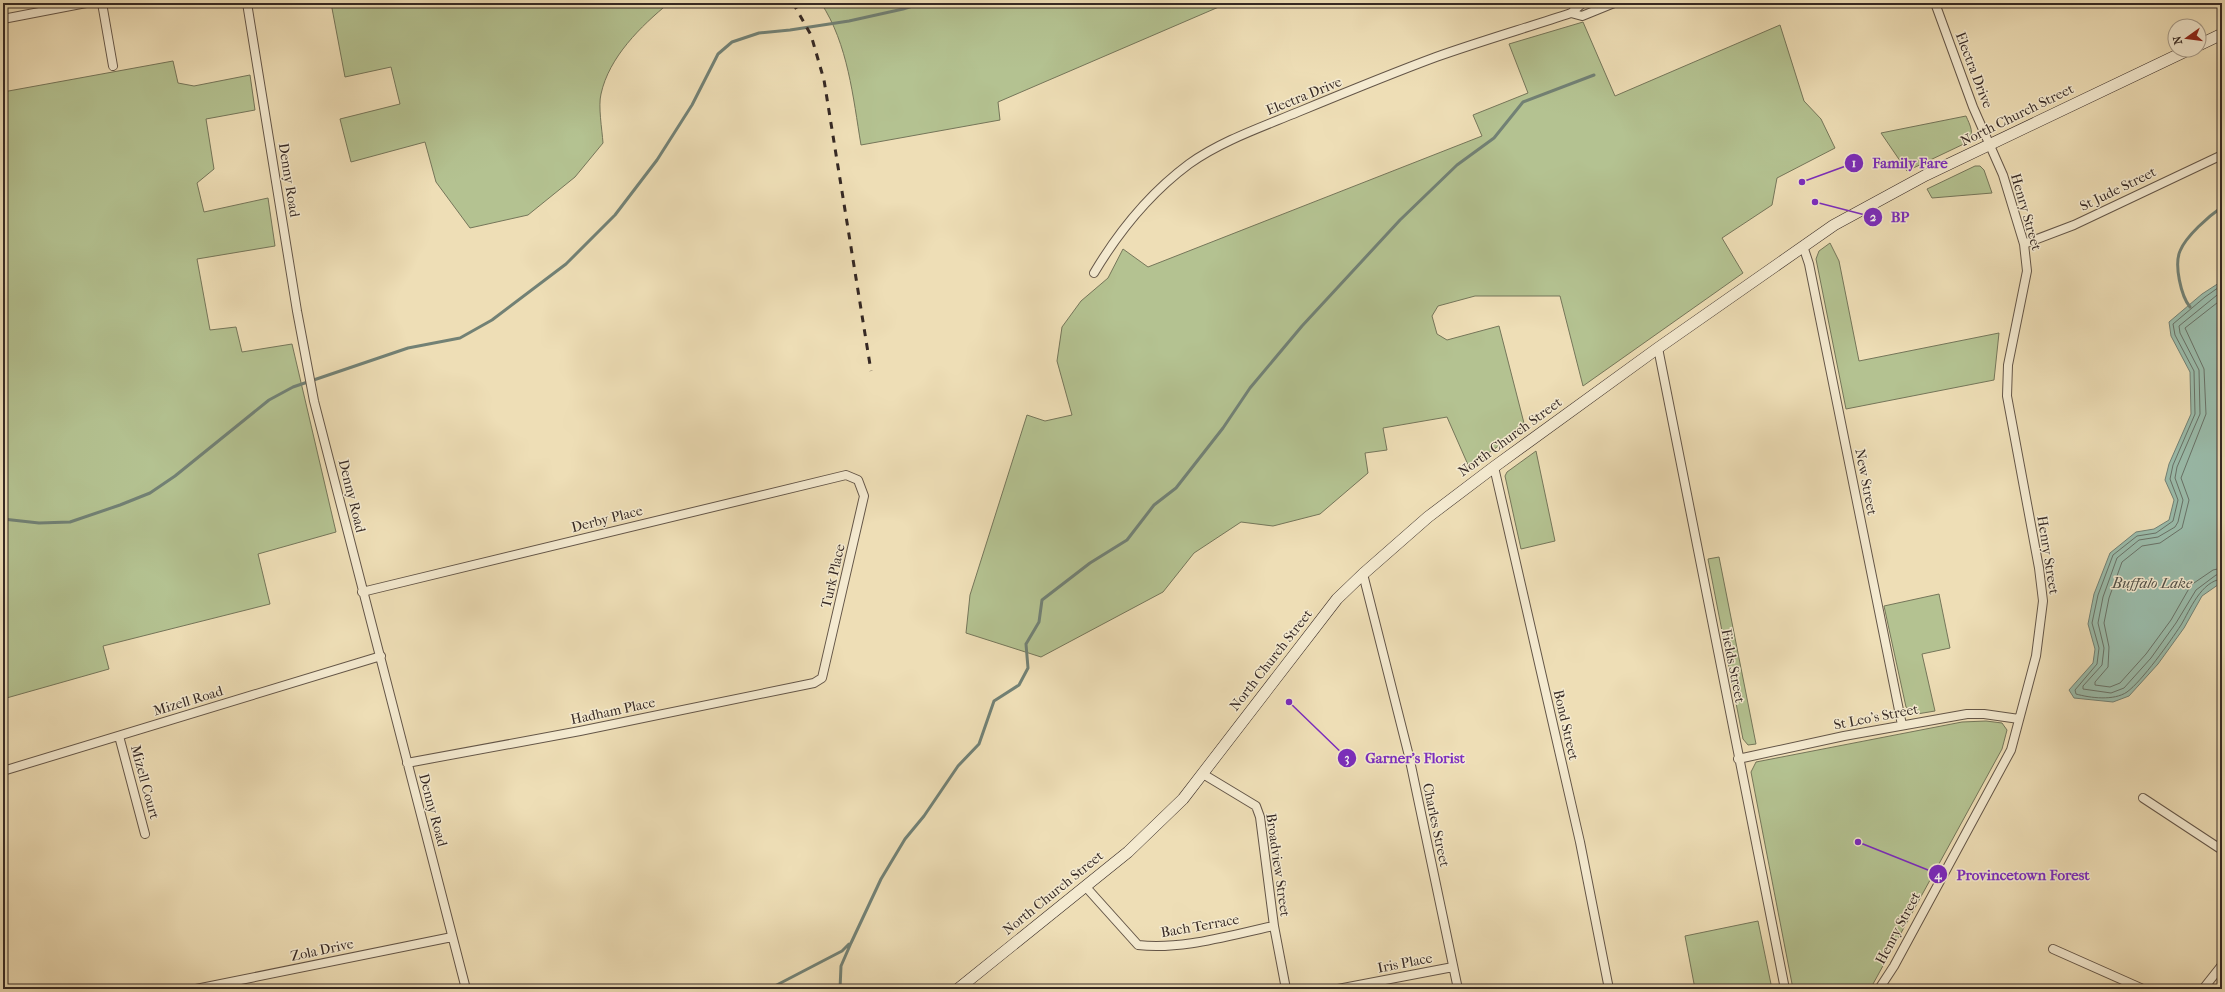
<svg xmlns="http://www.w3.org/2000/svg" width="2225" height="992" viewBox="0 0 2225 992" font-family="'IM FELL French Canon',serif">
<style>
.green{fill:#b4c291;stroke:#75765a}
.water{fill:#9abcab;stroke:#728175}
.lines{fill:none;stroke-linecap:round;stroke-linejoin:round}
.shore{stroke:#687268;stroke-width:1}
.stream{stroke:#728175;stroke-width:3}
.street-casing{stroke:#645648;stroke-width:10}
.secondary-casing{stroke:#362924;stroke-width:12}
.street{stroke:#f4ead0;stroke-width:8}
.secondary{stroke:#f4ead0;stroke-width:11}
.rail{stroke:#362924;stroke-width:3;stroke-dasharray:7 7;stroke-linecap:butt}
.labels{text-anchor:middle;dominant-baseline:central;stroke-width:3;stroke-linejoin:round;paint-order:stroke}
.street-label{font-size:14px;fill:#362924;stroke:#f4ead0}
.water-label{font-size:15px;font-style:italic;fill:#4f4e46;stroke:#f4ead0}
.leader{fill:none;stroke:#7b2cbf;stroke-width:1.5}
.callout-dot{fill:#7b2cbf;stroke:#f4ead0;stroke-width:1.5}
.mark-label{font-size:12px;text-anchor:middle;font-weight:bold;fill:#fff}
.callout-label{font-size:15px;text-anchor:middle;font-weight:bold;fill:#7b2cbf;stroke:#f4ead0;stroke-width:3;stroke-linejoin:round;paint-order:stroke}
</style>
<rect width="100%" height="100%" fill="#eedeb6"/>
<filter id="stains"><feTurbulence type="fractalNoise" baseFrequency=".005" numOctaves="4"/><feColorMatrix values="0 0 0 0 .2 0 0 0 0 .09 0 0 0 0 .02 0 0 0 .5 -.17"/></filter>
<radialGradient id="worn" r=".72"><stop offset=".6" stop-color="#630" stop-opacity="0"/><stop offset="1" stop-color="#630" stop-opacity=".3"/></radialGradient>
<path class="green" d="M331,3H669C641,26 609,57 601,94C598,106 602,129 603,143L575,177L528,215L470,228L436,182L425,142L351,162L340,119L400,104L391,67L345,77Z
M821,3H1228L998,102L1000,120L861,145C853,97 848,44 821,3Z
M1583,22L1615,96L1780,25L1804,101L1821,119L1835,148L1777,178L1772,205L1722,238L1743,273L1583,386L1560,296H1475L1438,306L1432,316L1437,334L1447,340L1499,326L1525,427L1469,467L1447,417L1383,428L1387,450L1365,453L1368,473L1320,514L1273,526L1241,522L1194,553L1163,592L1041,657L966,633L970,595L1027,415L1045,421L1072,415L1057,361L1062,327L1081,301L1108,278L1123,249L1148,267L1482,136L1473,115L1528,93L1509,44Z
M173,61L178,83L194,86L250,75L255,110L206,119L214,169L197,183L204,212L268,198L275,246L197,259L210,330L236,327L242,352L292,344L336,532L258,554L270,604L103,646L109,669L3,699V92Z
M1966,116C1970,125 1975,134 1968,142L1907,171L1881,133Z
M1975,166H1980L1984,170L1992,193L1932,198L1927,189Z
M1830,243L1839,261L1859,361L1999,333L1994,380L1846,409L1816,259L1819,251Z
M1536,451L1555,541L1521,549L1505,476L1507,472Z
M1719,557L1756,744L1748,745L1743,739L1708,559Z
M1939,594L1950,648L1922,654L1935,711L1917,714L1906,707L1884,606Z
M1986,721L2002,723L2007,730L2002,749L1873,984L1868,989H1793L1751,772L1756,762L1962,722Z
M1758,921L1772,989H1695L1685,936Z"/>
<path class="water" d="M2222,281V582L2202,596L2184,628L2158,664L2129,696L2113,702L2074,698L2069,690L2093,663L2095,649L2088,624L2094,594L2110,553L2136,532L2154,529L2169,520L2174,500L2165,480L2169,464L2191,414L2190,372L2171,336L2169,322L2202,294Z"/>
<g class="lines">
<path class="shore" d="M2222,285L2205,297L2173,324L2175,335L2194,371L2195,414L2173,465L2170,479L2178,500L2173,521L2156,533L2137,536L2113,555L2098,595L2092,623L2099,648L2097,664L2075,690L2076,694C2090,698 2114,701 2127,692C2142,681 2170,642 2181,625C2190,610 2201,581 2222,579
M2222,291L2179,326L2180,333L2199,370L2200,414L2177,467L2175,478L2183,500L2178,522L2175,527L2158,537L2139,540L2117,558L2103,597L2098,623L2104,648L2102,665L2083,686V689L2111,693L2124,688L2151,658L2176,623L2196,590L2216,575L2222,574
M2222,299L2185,328L2204,369L2206,414L2181,478L2189,500L2182,528L2160,543L2142,546L2122,562L2109,598L2104,623L2109,647L2108,667L2095,682V685L2110,687L2120,683L2146,654L2171,620L2191,585L2213,570L2222,568"/>
<path class="stream" d="M2190,307C2181,296 2174,265 2180,251C2186,236 2209,216 2222,207
M3,519L39,523L70,522L120,505L150,493L175,476L269,400L293,387L408,348L460,338L492,320L566,264L615,215L657,160L692,105L718,54L732,42L759,33L790,30L849,21L903,9L922,3
M769,989L842,951L849,944
M840,989L841,966L851,943L881,879L905,839L924,816L958,766L979,744L994,701L1019,685L1028,668L1026,644L1039,622L1042,600L1090,563L1127,540L1154,505L1176,488L1223,428L1250,388L1302,326L1400,220L1457,165L1494,138L1523,102L1594,75"/>
<g class="street-casing">
<path id="street" d="M102,3L113,66
M247,3L297,311L314,401L466,989
M1571,13L1582,16L1614,3
M3,19L86,3
M2024,244L2074,225L2222,155
M1803,246L1809,264L1902,725
M1094,273C1119,231 1150,193 1189,164C1221,141 1262,127 1298,112C1344,93 1390,74 1436,57C1481,41 1526,28 1571,13L1583,3
M1658,348L1785,989
M1494,467L1580,842L1609,989
M1363,574L1409,756L1458,989
M362,592L846,475L858,480L864,496L822,678L814,683L580,731L407,763
M119,736L145,834
M1738,759L1844,736L1967,714H1984L2019,719
M3,771L381,656
M1203,774L1256,806L1260,817L1274,926L1286,989
M2143,798L2222,850
M1085,886L1138,945C1183,950 1230,935 1274,926
M2053,949L2143,989
M196,989L452,937
M1338,989L1453,967
M1879,989L1894,966L2011,750L2036,656L2043,601L2039,568L2007,396L2008,365L2027,271L2024,244L2003,175L1973,107L1935,3
M2203,989L2222,965"/>
</g>
<g class="secondary-casing">
<path id="secondary" d="M2199,45L2222,34
M958,989L1128,852L1183,799L1337,599L1363,574L1428,517L1494,467L1658,348L1834,225L1926,175L2188,50"/>
</g>
<use href="#street" class="street"/>
<use href="#secondary" class="secondary"/>
<path class="rail" d="M793,3L811,35L824,80L871,371"/>
</g>
<g class="labels">
<g class="street-label">
<text transform="translate(1974 70) rotate(69)">Electra Drive</text>
<text transform="translate(1304 96) rotate(-22)">Electra Drive</text>
<text transform="translate(2017 115) rotate(-26)">North Church Street</text>
<text transform="translate(289 180) rotate(81)">Denny Road</text>
<text transform="translate(2118 189) rotate(-26)">St Jude Street</text>
<text transform="translate(2026 212) rotate(74)">Henry Street</text>
<text transform="translate(1510 437) rotate(-36)">North Church Street</text>
<text transform="translate(1866 482) rotate(79)">New Street</text>
<text transform="translate(352 496) rotate(76)">Denny Road</text>
<text transform="translate(607 519) rotate(-14)">Derby Place</text>
<text transform="translate(2048 555) rotate(81)">Henry Street</text>
<text transform="translate(833 576) rotate(-77)">Turk Place</text>
<text transform="translate(1271 660) rotate(-52)">North Church Street</text>
<text transform="translate(1733 666) rotate(79)">Fields Street</text>
<text transform="translate(188 701) rotate(-17)">Mizell Road</text>
<text transform="translate(613 711) rotate(-12)">Hadham Place</text>
<text transform="translate(1876 717) rotate(-11)">St Leo's Street</text>
<text transform="translate(1566 725) rotate(77)">Bond Street</text>
<text transform="translate(145 782) rotate(75)">Mizell Court</text>
<text transform="translate(433 810) rotate(75)">Denny Road</text>
<text transform="translate(1436 825) rotate(78)">Charles Street</text>
<text transform="translate(1278 865) rotate(82)">Broadview Street</text>
<text transform="translate(1053 893) rotate(-39)">North Church Street</text>
<text transform="translate(1200 926) rotate(-10)">Bach Terrace</text>
<text transform="translate(1898 928) rotate(-62)">Henry Street</text>
<text transform="translate(322 950) rotate(-12)">Zola Drive</text>
<text transform="translate(1405 963) rotate(-11)">Iris Place</text>
</g>
<g class="water-label">
<text x="2152" y="583">Buffalo Lake</text>
</g>
</g>
<path class="leader" d="M1802 182L1854 163M1815 202L1873 217M1289 702L1347 758M1858 842L1938 874"/>
<g class="callout-dot">
<circle cx="1802" cy="182" r="4"/>
<circle cx="1815" cy="202" r="4"/>
<circle cx="1289" cy="702" r="4"/>
<circle cx="1858" cy="842" r="4"/>
<circle cx="1854" cy="163" r="10"/>
<circle cx="1873" cy="217" r="10"/>
<circle cx="1347" cy="758" r="10"/>
<circle cx="1938" cy="874" r="10"/>
</g>
<g class="mark-label">
<text x="1854" y="167">1</text>
<text x="1873" y="221">2</text>
<text x="1347" y="762">3</text>
<text x="1938" y="879">4</text>
</g>
<g class="callout-label">
<text x="1910" y="168">Family Fare</text>
<text x="1900" y="222">BP</text>
<text x="1415" y="763">Garner's Florist</text>
<text x="2023" y="880">Provincetown Forest</text>
</g>
<rect width="2225" height="992" fill="none" stroke="#eedeb6" stroke-width="16"/>
<rect x="4" y="4" width="2217" height="984" fill="none" stroke="#362924" stroke-width="2"/>
<rect x="8" y="8" width="2209" height="976" fill="none" stroke="#362924"/>
<g transform="translate(2187 38) rotate(256)"><circle r="19" fill="#f4ead0" stroke="#a89d8b"/>
<path d="M0-3L7 15L0 10L-7 15Z" fill="#8f2418"/>
<text y="-6" font-size="11" font-weight="bold" text-anchor="middle" fill="#362924">N</text>
</g>
<rect width="100%" height="100%" filter="url(#stains)"/>
<rect width="100%" height="100%" fill="url(#worn)"/>
</svg>
